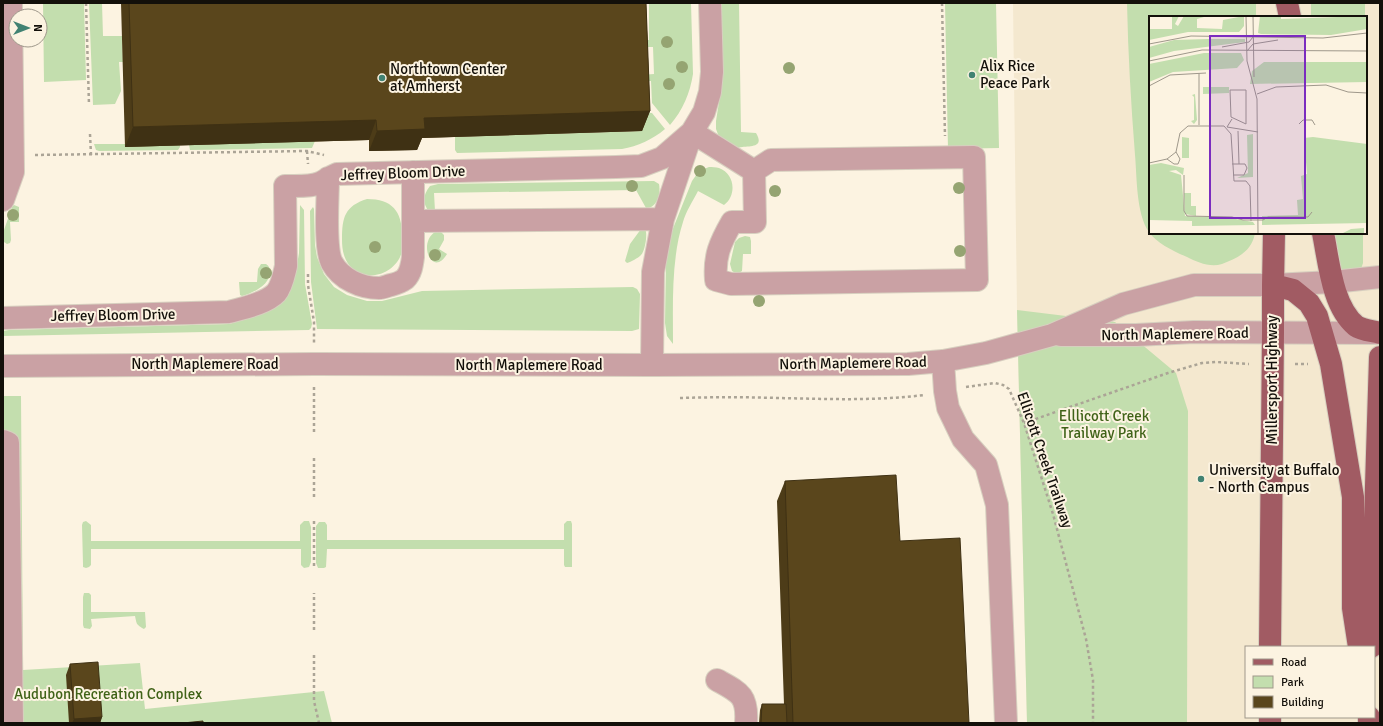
<svg xmlns="http://www.w3.org/2000/svg" width="1383" height="726" viewBox="0 0 1383 726" font-family="Signika,sans-serif">
<style>
.built{fill:#f4e8cf;fill-rule:evenodd}
.green{fill:#c3deae}
.lines{fill:none;stroke-linecap:round;stroke-linejoin:round}
.minor-casing{stroke:#d7cfbf;stroke-width:24}
.major-casing{stroke:#d7cfbf;stroke-width:24}
.path{stroke:#aba496;stroke-width:2.5;stroke-dasharray:3 3;stroke-linecap:butt}
.minor{stroke:#caa1a4;stroke-width:22}
.major{stroke:#a15b63;stroke-width:22}
.tree{fill:#95a472}
.wall{fill:#4d3c18}
.shaded-wall{fill:#3f3114}
.building{fill:#5a461c;stroke:#3f3114}
.poi-dot{fill:#418272;stroke:#fcf3e1;stroke-width:1.5}
.labels{text-anchor:middle;dominant-baseline:central;stroke-width:4;stroke-linejoin:round;paint-order:stroke}
.poi-label{font-size:15px;fill:#13100a;stroke:#fcf3e1;text-anchor:start}
.street-label{font-size:15px;fill:#13100a;stroke:#fcf3e1}
.park-label{font-size:15px;fill:#406318;stroke:#fcf3e1}
.inset-road{fill:none;stroke:#9f988b;stroke-width:1}
.view{fill:#7b2cbf;fill-opacity:0.15;stroke:#7b2cbf;stroke-width:2}
.inset-edge{fill:none;stroke:#13100a;stroke-width:2}
</style>
<rect width="100%" height="100%" fill="#fcf3e1"/>
<path class="built" d="M1013,3H1380V723H1027L1017,310ZM1150,17H1366V233H1150ZM1246,647H1374V717H1246Z"/>
<path class="green" d="M43,3H84L86,80L44,82Z
M89,3H102L103,36H122L123,62H119L121,91L115,104L93,105Z
M649,3H691L693,74C690,93 683,110 670,125L652,103L651,81H641L640,75L654,74L653,47H640L639,40H649Z
M721,3H739L741,132L756,133C766,150 746,145 738,148L719,137L716,129V121L723,77Z
M945,3H996L999,148L948,149Z
M1127,3H1256V17H1150V233H1255C1252,251 1238,258 1222,264C1210,268 1197,262 1187,257C1175,252 1156,243 1149,232C1136,214 1137,177 1135,155C1131,104 1128,54 1127,3Z
M1311,3H1365V17H1311Z
M642,113H652L665,129C652,140 638,146 622,149L457,153L455,150V137L642,131Z
M315,141L312,148L190,150L189,145Z
M94,144H125L180,145V147L178,150L99,151L96,150Z
M709,167C712,167 716,167 719,168C735,174 737,195 724,205L698,191C693,201 686,211 683,222C671,259 673,305 673,344L667,336L665,323L666,260L672,231L692,181L699,171Z
M654,181L659,184C661,194 657,208 646,208L636,190L434,193L435,211L429,212C422,202 423,195 430,186L438,184Z
M367,199C392,199 402,211 402,235C402,240 403,246 402,251C399,266 383,277 368,275C360,274 354,271 349,265C343,257 342,248 342,239C342,217 345,206 367,199Z
M14,205L19,207V222H10L11,240L10,243L7,244L4,242V230L12,207Z
M300,205L304,210L305,284L312,324L311,328L309,330L3,336V331L9,330L229,324L254,317L274,305L296,271L299,253Z
M313,207L314,209L315,245L317,257L324,274L334,287L347,295L367,301H382L422,291L633,287L637,289L640,294L639,329L632,331L317,329L311,282L310,211Z
M641,229H645C648,233 645,251 641,255C638,258 631,262 627,263L625,261L630,244Z
M435,232H441L444,235V240L439,249L447,254C433,278 417,244 435,232Z
M1332,233H1363V263L1360,272L1340,270Z
M745,236L750,237L751,241V254H743L742,271L737,274L732,271L730,264L735,242L739,238Z
M261,264H266C269,266 270,268 270,272C270,285 253,293 242,296L240,295L239,282H257L258,269Z
M1017,310L1115,322L1176,373L1188,411L1187,723H1027Z
M3,396H21L23,670L140,663L145,709L324,691L332,723H3Z
M86,521L91,525V541H300V525L304,521H309L311,527V562L309,567L304,568L301,565V549H91V565L89,567L86,568L83,567V564L82,525L83,522Z
M567,521H571L572,524V567H565L564,565V549H327L326,567L324,568H318L316,563V526L319,522H325L327,525V540H564V524Z
M84,593H89L91,595V612H145L146,627L144,629C136,624 137,625 135,616L91,619L92,626L90,629L84,628L83,625V597Z"/>
<g class="lines">
<g class="minor-casing">
<path id="minor" d="M974,157L977,280L731,284L716,280C714,256 720,243 732,222H755L754,171L771,160Z
M328,178C328,197 324,248 332,263C341,279 361,288 379,288C383,288 387,286 391,285C395,284 401,282 405,279C411,273 412,265 413,257V172
M3,200L13,172L11,3
M414,221L663,219
M3,318L229,312C243,308 265,304 276,293C282,286 284,274 286,266L285,186C296,186 310,187 320,183C326,180 330,177 337,174L616,167L641,166L662,158L692,132L704,112L710,92L712,72L710,3
M1061,335H1136L1194,332L1377,333
M943,361L945,391L948,408L963,439L986,465L997,505L1006,723
M652,365L653,272L663,219L692,132L754,171
M3,366L314,364L652,365L908,364L943,361L986,353L1052,335L1123,304L1194,285H1273L1333,282L1380,277
M3,441L8,443L12,723
M717,680C739,692 748,695 746,723"/>
</g>
<g class="major-casing">
<path id="major" d="M1287,3L1290,17
M1323,233C1329,262 1332,306 1356,326C1362,330 1373,331 1380,333
M1273,285L1293,290L1309,303L1317,316L1331,364L1353,497V608L1359,647
M1270,647L1273,332V285L1274,233
M1371,647L1380,357
M1369,717V723
M1270,723V717"/>
</g>
<path class="path" d="M86,3L89,105
M942,3L945,136
M90,134L91,155
M307,151L308,164
M35,155L307,151L324,155
M308,274V285L314,322V343
M1295,364H1308
M314,387V434
M966,387L995,383L1003,385L1009,389L1024,423L1053,514L1086,639L1093,680V723
M680,398C713,397 745,397 778,398C827,399 875,401 924,395
M1024,423L1168,373L1202,363L1216,362L1249,364
M314,458V497
M314,521V568
M314,630V593
M314,655V701L319,723"/>
<use href="#minor" class="minor"/>
<use href="#major" class="major"/>
</g>
<g class="tree">
<circle cx="667" cy="42" r="6"/>
<circle cx="682" cy="67" r="6"/>
<circle cx="789" cy="68" r="6"/>
<circle cx="669" cy="84" r="6"/>
<circle cx="700" cy="171" r="6"/>
<circle cx="632" cy="186" r="6"/>
<circle cx="959" cy="188" r="6"/>
<circle cx="775" cy="191" r="6"/>
<circle cx="13" cy="215" r="6"/>
<circle cx="375" cy="247" r="6"/>
<circle cx="960" cy="251" r="6"/>
<circle cx="435" cy="255" r="6"/>
<circle cx="266" cy="273" r="6"/>
<circle cx="759" cy="301" r="6"/>
</g>
<path class="wall" d="M121,3H646L650,111L642,131L422,138L417,150L369,151V140L125,147Z
M785,481L900,541L969,723H759L760,710L762,704H784L777,501Z
M70,664L102,717L100,723H69L66,675Z"/>
<path class="shaded-wall" d="M650,111L642,131L422,138L417,150L369,151L377,131L424,118Z
M376,120L369,140L125,147L133,127Z
M102,717L100,723H72L74,719Z"/>
<path class="building" d="M129,3H646L650,111L424,118L425,129L377,131L376,120L133,127Z
M896,475L900,541L960,538L969,723H793L785,481Z
M98,662L102,717L74,719L70,664Z
M762,704H786L787,723H761Z
M203,721V723H183Z"/>
<g class="poi-dot">
<circle cx="972" cy="75" r="4"/>
<circle cx="382" cy="78" r="4"/>
<circle cx="1201" cy="479" r="4"/>
</g>
<g class="labels">
<g class="poi-label">
<text x="980" y="66">Alix Rice<tspan x="980" dy="17">Peace Park</tspan></text>
<text x="390" y="69">Northtown Center<tspan x="390" dy="17">at Amherst</tspan></text>
<text x="1209" y="470">University at Buffalo<tspan x="1209" dy="17">- North Campus</tspan></text>
</g>
<g class="street-label">
<text transform="translate(403 173) rotate(-2)">Jeffrey Bloom Drive</text>
<text transform="translate(113 315) rotate(-1)">Jeffrey Bloom Drive</text>
<text transform="translate(1175 334) rotate(-1)">North Maplemere Road</text>
<text transform="translate(853 363) rotate(-1)">North Maplemere Road</text>
<text x="205" y="364">North Maplemere Road</text>
<text x="529" y="365">North Maplemere Road</text>
<text transform="translate(1272 380) rotate(-90)">Millersport Highway</text>
<text transform="translate(1045 460) rotate(71)">Ellicott Creek Trailway</text>
</g>
<g class="park-label">
<text x="1104" y="416">Elllicott Creek<tspan x="1104" dy="17">Trailway Park</tspan></text>
<text x="108" y="694">Audubon Recreation Complex</text>
</g>
</g>
<g transform="translate(1149 16)">
<rect width="218" height="218" fill="#fcf3e1"/>
<path d="M23,0H30L26,8L29,10L35,0H45L55,1L48,3V12L73,13L74,4L95,0V10L90,16H39L0,24V13H23ZM111,0H132V3L218,0V13L182,19L112,18L109,17ZM59,23H96V26L25,35L0,42V31L25,24ZM55,37H92L95,44L88,52L24,56L0,66V48ZM115,46H218V66L101,68L103,55ZM54,71H80V77L54,78ZM46,78L48,104L45,108L42,105L45,104V81L43,79ZM104,118V161L88,162L99,157L98,119ZM33,121L40,122V142H33ZM164,121L218,128V207L113,209V200L149,199L148,184L154,183L152,160L158,158L155,122ZM12,147L35,152L34,159L27,154L20,155L32,159L36,200L81,202L104,206L106,209L43,210V205L0,204V149ZM35,177H42V190H47V200L36,198ZM215,212V218H192L202,213Z" fill="#c3deae"/>
<path class="inset-road" d="M97,0L98,45L108,83L109,218M104,0L105,61M0,28L42,20L174,22L218,17M73,31L100,26L104,21M98,35L104,28L129,24M0,45L53,34L218,35M50,57V109M0,70L21,59L57,57M81,74H97V108L82,101ZM108,78L127,71L177,69L199,76L218,77M83,103L78,111L109,116M150,108L154,104H163L166,109M89,115L90,148M18,143L25,148H29L31,143L27,136M0,147L18,143L27,136L31,117L39,110H75L82,118L85,165H97L101,170L102,205M83,148H96L98,152L95,159H84M35,159V195L38,200L83,201L94,204H114L119,201H159L163,196"/>
<path class="view" d="M61,20H156V202H61Z"/>
<rect width="218" height="218" class="inset-edge"/>
</g>
<rect width="1383" height="726" fill="none" stroke="#13100a" stroke-width="8"/>
<rect x="1245" y="646" width="130" height="72" fill="#fcf3e1" stroke="#9f988b"/>
<rect x="1253" y="659" width="20" height="6" fill="#a15b63" stroke="#9f988b"/>
<text x="1281" y="666" font-size="12" fill="#13100a">Road</text>
<rect x="1253" y="676" width="20" height="12" fill="#c3deae" stroke="#9f988b"/>
<text x="1281" y="686" font-size="12" fill="#13100a">Park</text>
<rect x="1253" y="696" width="20" height="12" fill="#5a461c" stroke="#9f988b"/>
<text x="1281" y="706" font-size="12" fill="#13100a">Building</text>
<g transform="translate(28 28) rotate(90)"><circle r="19" fill="#fcf3e1" stroke="#9f988b"/>
<path d="M0-3L7 15L0 10L-7 15Z" fill="#418272"/>
<text y="-6" font-size="11" font-weight="bold" text-anchor="middle" fill="#13100a">N</text>
</g>
</svg>
